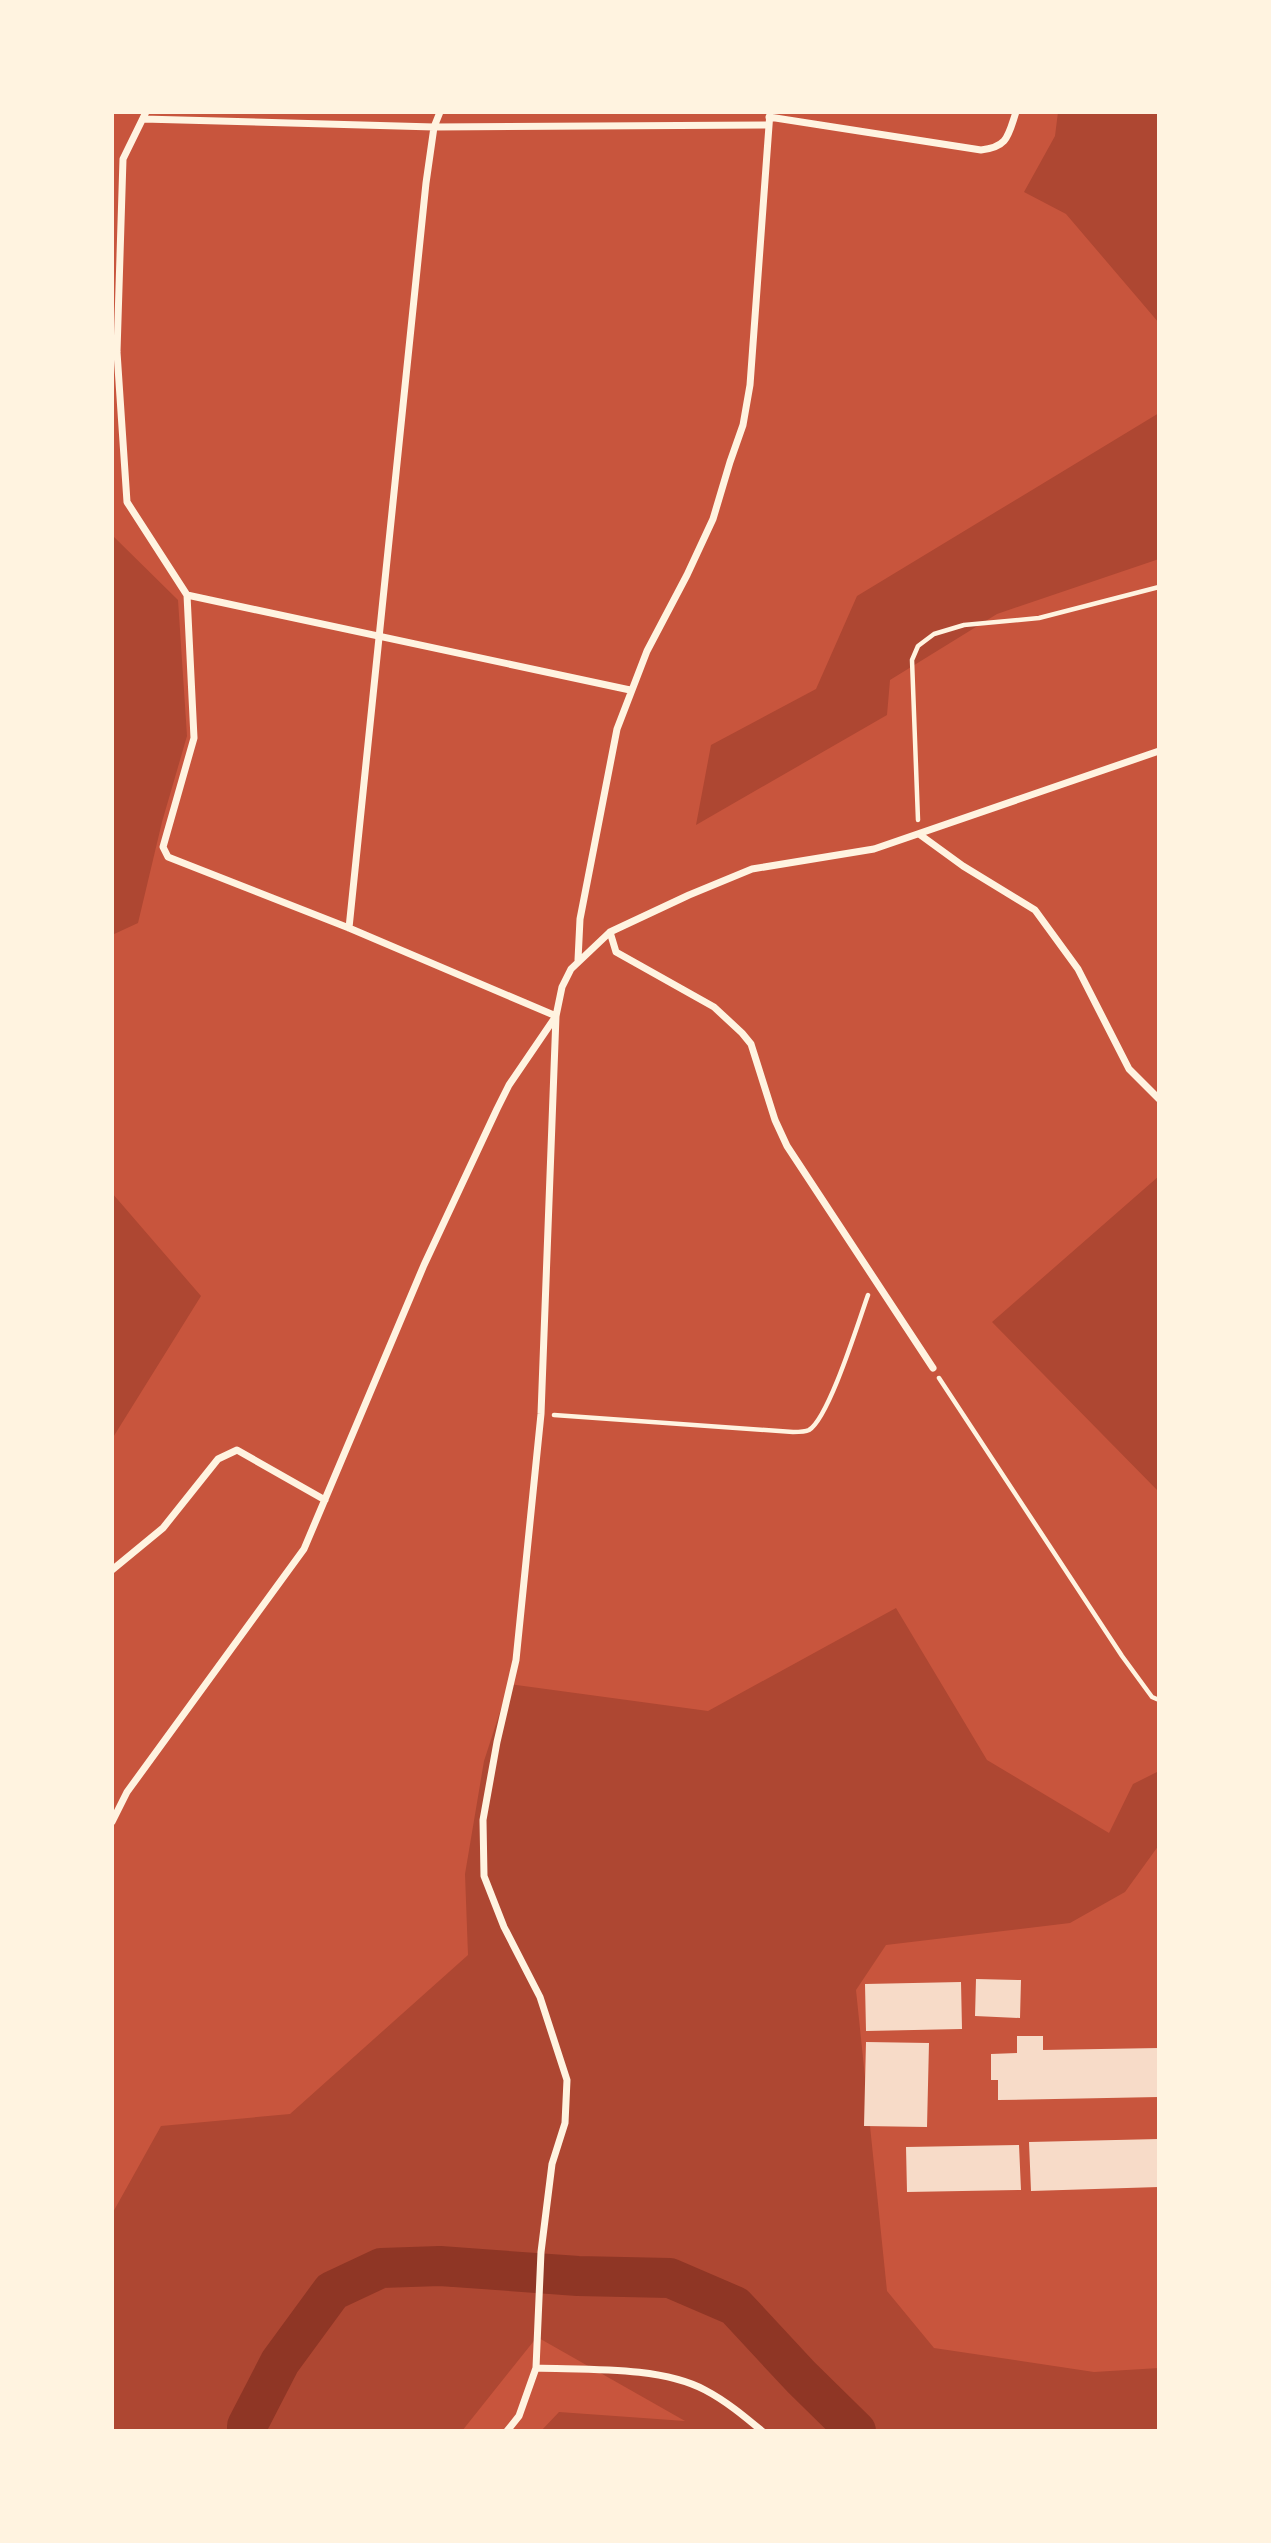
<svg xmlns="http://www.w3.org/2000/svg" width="1271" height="2543" viewBox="0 0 1271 2543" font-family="Karla,sans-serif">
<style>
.green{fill:#ae4732}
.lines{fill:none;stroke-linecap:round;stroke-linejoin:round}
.river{stroke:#8f3625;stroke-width:40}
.building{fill:#f7dbc8}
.path{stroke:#fff3e0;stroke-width:4.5}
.minor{stroke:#fff3e0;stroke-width:7}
</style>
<rect width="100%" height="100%" fill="#c8553d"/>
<path class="green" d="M1058,112H1159V323L1066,214L1024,192L1055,136Z
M1159,413V559L997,614L890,680L887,715L696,825L711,745L816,689L857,596Z
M112,535L178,600L187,736L162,822L138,923L112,935Z
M1159,1176V1492L992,1322Z
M112,1193L201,1296L112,1439Z
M896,1608L987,1760L1109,1833L1133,1784L1159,1771V1845L1125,1892L1070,1923L886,1945L856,1990L887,2291L934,2348L1094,2372L1159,2368V2431H541L559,2412L685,2421L537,2337L462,2431H112V2214L161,2126L290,2114L468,1955L465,1874L484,1761L509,1684L708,1711Z"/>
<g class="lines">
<path class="river" d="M247,2431V2426L280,2362L332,2291L381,2268L440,2266L578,2276L670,2278L735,2306L801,2377L856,2431"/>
</g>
<path class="building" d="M976,1979L1021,1980L1020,2018L975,2016Z
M961,1982L962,2029L866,2031L865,1984Z
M1017,2036H1043V2050L1159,2048V2097L998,2100V2080H991V2054L1017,2053Z
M866,2042L929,2043L927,2127L864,2126Z
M1159,2139V2187L1031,2191L1029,2142Z
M1019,2145L1021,2190L907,2192L906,2147Z"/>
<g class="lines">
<path class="path" d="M918,820L912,660L918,646L934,634L964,625L1039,618L1159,587
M939,1378L1122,1656L1152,1697L1159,1700
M554,1415L793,1432C798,1432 805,1432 809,1430C829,1418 859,1320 868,1295"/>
<path class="minor" d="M146,112L123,159L117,352L127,502L187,595L194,738L163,847L168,857L349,928L556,1016
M769,117L981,150C1008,147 1008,136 1016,112
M143,119L434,127L767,125
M187,595L630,690
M919,834L963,866L1035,910L1078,969L1129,1069L1159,1099
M349,928L426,183L434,127L440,112
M610,932L616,952L714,1007L742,1033L751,1044L775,1120L787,1146L933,1368
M578,960L580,919L617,729L647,651L687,575L713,519L730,462L743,425L750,385L770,112
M112,1570L163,1528L218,1459L237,1450L325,1500
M112,1822L127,1792L304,1549L424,1265L497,1109L509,1085L556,1016
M536,2368C587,2370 660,2366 705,2390C726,2401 744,2416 762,2431
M507,2431L519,2416L536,2368L541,2252L552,2164L565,2123L567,2080L540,1997L504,1927L484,1876L483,1820L497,1742L516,1660L541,1414L556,1016L562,987L571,969L610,932L689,895L752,869L874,849L1159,751"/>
</g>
<rect width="1271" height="2543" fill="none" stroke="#fff3e0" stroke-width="228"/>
</svg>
